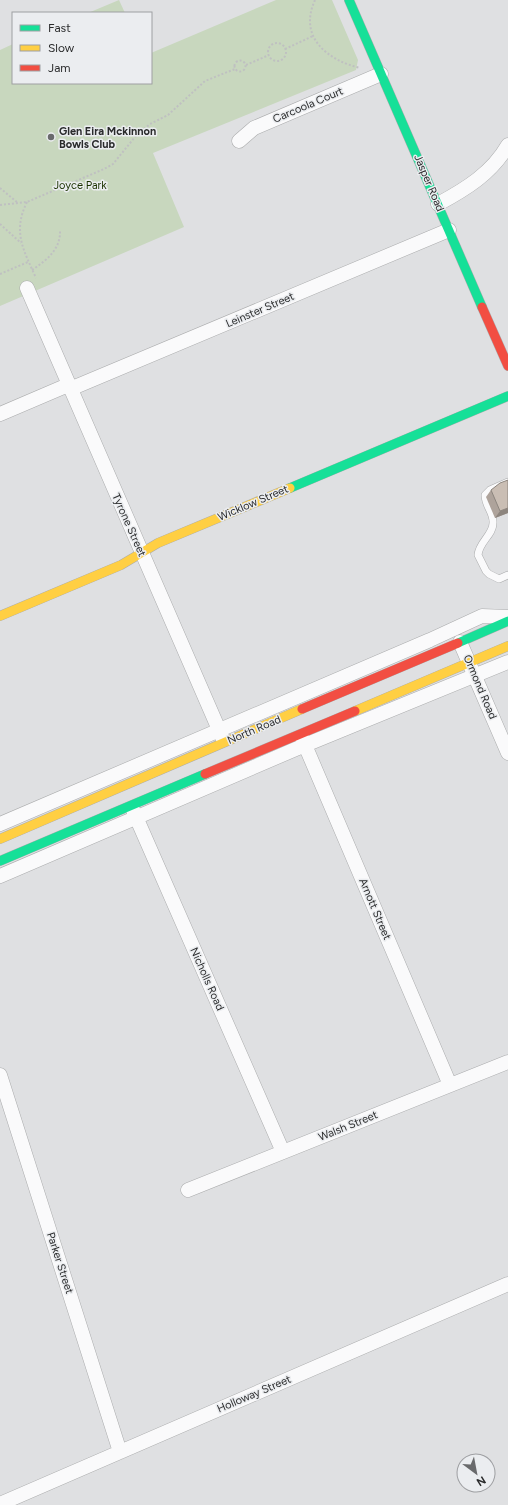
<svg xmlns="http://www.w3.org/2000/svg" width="508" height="1505" viewBox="0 0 508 1505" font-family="Figtree,sans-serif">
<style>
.green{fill:#c8d7be}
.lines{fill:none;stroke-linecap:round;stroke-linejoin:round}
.lane-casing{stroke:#abacad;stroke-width:8}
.street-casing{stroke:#abacad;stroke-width:15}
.fast-casing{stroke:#abacad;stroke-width:10}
.slow-casing{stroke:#abacad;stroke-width:10}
.jam-casing{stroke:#abacad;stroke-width:10}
.path{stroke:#bfc0c1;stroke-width:2;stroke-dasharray:2 2;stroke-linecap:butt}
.lane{stroke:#fafafb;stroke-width:7}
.street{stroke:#fafafb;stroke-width:14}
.fast{stroke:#16e098;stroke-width:9}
.slow{stroke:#ffcf43;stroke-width:9}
.jam{stroke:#f24e42;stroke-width:9}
.wall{fill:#aea39b}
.shaded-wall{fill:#8d857e}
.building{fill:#cabeb4;stroke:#8d857e}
.poi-dot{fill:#696a6c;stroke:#ebedf0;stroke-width:1.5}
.labels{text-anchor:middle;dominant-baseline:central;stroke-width:3;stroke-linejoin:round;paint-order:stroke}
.street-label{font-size:11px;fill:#2a2b2c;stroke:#ebedf0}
.poi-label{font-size:11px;font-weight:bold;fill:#2a2b2c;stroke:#ebedf0;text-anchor:start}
.park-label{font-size:11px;fill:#1b3300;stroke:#ebedf0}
</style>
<rect width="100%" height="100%" fill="#dfe0e2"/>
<path class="green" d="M119,0L125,13H88Z
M276,0H332L358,60L356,70L153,153L184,227L0,306V50L13,44V83H151V53Z"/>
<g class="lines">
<g class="lane-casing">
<path id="lane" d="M508,482L490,490L485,495C485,506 494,513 493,523C493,535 479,542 478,555L486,571L489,574L499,579L508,575"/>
</g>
<g class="street-casing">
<path id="street" d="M239,141L254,128L381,74
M438,204C466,189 492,173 508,145
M27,288L223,739
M70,389L449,230
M0,414L68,385
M460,642L508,753
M302,738L450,1085
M133,810L283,1152
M0,824L430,640L482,616L508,617
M0,876L305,745L508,662
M0,1075L120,1452
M188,1190L508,1062
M0,1504L508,1284"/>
</g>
<g class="fast-casing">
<path id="fast" d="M349,0L482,307
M290,488L508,396
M458,643L508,621
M0,861L205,774"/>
</g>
<g class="slow-casing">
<path id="slow" d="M0,616L121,565L158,543L290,488
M355,711L508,646
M0,839L302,709"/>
</g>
<g class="jam-casing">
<path id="jam" d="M482,307L508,366
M302,709L458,643
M205,774L355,711"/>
</g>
<path class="path" d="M315,0C298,37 327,60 360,68
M268 52a9 9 0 1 1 18 0a9 9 0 1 1-18 0Z
M285,49L313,36
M234.5 66a5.5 5.5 0 1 1 11 0a5.5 5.5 0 1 1-11 0Z
M246,65L269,55
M0,188L18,203
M27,202C12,232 24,251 36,278
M0,205L27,202L104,169L113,164L135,137L150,124L168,115L205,81L235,69
M0,224L21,243
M32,270C47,260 61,249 60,230
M0,274L28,262"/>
<use href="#lane" class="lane"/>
<use href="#street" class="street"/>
<use href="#fast" class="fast"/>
<use href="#slow" class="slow"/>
<use href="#jam" class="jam"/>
</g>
<path class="wall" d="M508,480V513L495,518L486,497L491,490Z"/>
<path class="shaded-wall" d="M508,508V513L495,518L500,511Z"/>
<path class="building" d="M508,480V508L500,511L491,490L500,483Z"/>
<circle class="poi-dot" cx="51" cy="137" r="4"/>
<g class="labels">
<g class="street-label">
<text transform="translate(308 105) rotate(-23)">Carcoola Court</text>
<text transform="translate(429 183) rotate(67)">Jasper Road</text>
<text transform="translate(260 310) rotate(-23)">Leinster Street</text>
<text transform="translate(253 503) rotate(-23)">Wicklow Street</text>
<text transform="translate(129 525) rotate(66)">Tyrone Street</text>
<text transform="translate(480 687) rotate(67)">Ormond Road</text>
<text transform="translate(254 730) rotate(-23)">North Road</text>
<text transform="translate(375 909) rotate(67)">Arnott Street</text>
<text transform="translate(207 979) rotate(66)">Nicholls Road</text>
<text transform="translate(348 1126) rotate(-22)">Walsh Street</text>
<text transform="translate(60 1263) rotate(72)">Parker Street</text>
<text transform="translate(254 1394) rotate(-23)">Holloway Street</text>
</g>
<g class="poi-label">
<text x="59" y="131">Glen Eira Mckinnon<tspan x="59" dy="13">Bowls Club</tspan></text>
</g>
<g class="park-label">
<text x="80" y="185">Joyce Park</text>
</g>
</g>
<rect x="12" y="12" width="140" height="72" fill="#ebedf0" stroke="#9e9fa2"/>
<rect x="20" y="25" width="20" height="6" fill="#16e098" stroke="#9e9fa2"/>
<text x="48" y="32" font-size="12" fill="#2a2b2c">Fast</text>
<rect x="20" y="45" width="20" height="6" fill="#ffcf43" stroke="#9e9fa2"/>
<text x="48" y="52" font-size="12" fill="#2a2b2c">Slow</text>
<rect x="20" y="65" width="20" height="6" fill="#f24e42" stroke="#9e9fa2"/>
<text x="48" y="72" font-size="12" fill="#2a2b2c">Jam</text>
<g transform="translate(476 1473) rotate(148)"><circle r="19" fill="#ebedf0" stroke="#9e9fa2"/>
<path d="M0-3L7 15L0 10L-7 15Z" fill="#696a6c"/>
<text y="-6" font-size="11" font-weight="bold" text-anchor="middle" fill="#2a2b2c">N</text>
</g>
</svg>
